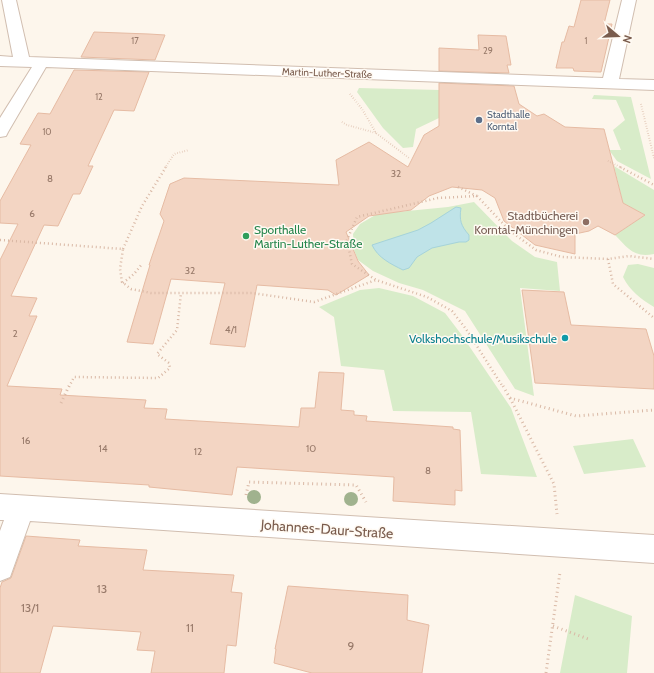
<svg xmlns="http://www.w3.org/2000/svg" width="654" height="673" viewBox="0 0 654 673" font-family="Cabin,sans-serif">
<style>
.green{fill:#d8ecc9}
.water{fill:#bfe3e8;stroke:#a5d3da}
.building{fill:#f3d5c3;stroke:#e6bba3}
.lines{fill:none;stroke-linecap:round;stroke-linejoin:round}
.minor-casing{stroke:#d1beb0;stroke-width:2}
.path-far2{stroke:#d9b8a5;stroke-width:2;stroke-dasharray:0.5 2;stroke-linecap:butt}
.path-far1{stroke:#d9b8a5;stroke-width:2.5;stroke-dasharray:1 3;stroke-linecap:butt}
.path{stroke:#d9b8a5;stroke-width:3;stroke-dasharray:1 3.5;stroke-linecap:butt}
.minor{fill:#fff;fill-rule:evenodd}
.tree{fill:#a0b28e}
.service-dot{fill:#5c6f8a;stroke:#fffaf3;stroke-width:1.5}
.education-dot{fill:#8d6e63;stroke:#fffaf3;stroke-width:1.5}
.leisure-dot{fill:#2e9e5b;stroke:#fffaf3;stroke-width:1.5}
.culture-dot{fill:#0f9aa8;stroke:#fffaf3;stroke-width:1.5}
.labels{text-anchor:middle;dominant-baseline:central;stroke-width:3;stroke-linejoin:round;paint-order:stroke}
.far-number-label{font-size:9px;fill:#987a6a}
.far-street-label{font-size:10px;fill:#7a5c4d;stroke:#fffaf3}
.far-service-label{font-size:10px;fill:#4e5e75;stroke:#fffaf3;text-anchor:start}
.number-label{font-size:10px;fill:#987a6a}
.education-label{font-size:12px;fill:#785e54;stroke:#fffaf3;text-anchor:end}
.leisure-label{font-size:12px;fill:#27864d;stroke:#fffaf3;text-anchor:start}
.culture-label{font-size:12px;fill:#0d838f;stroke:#fffaf3;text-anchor:end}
.near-number-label{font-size:12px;fill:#987a6a}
.near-street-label{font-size:14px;fill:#7a5c4d;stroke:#fffaf3}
</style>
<rect width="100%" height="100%" fill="#fdf6ec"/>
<path class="green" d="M359,88L481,91L439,118L416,129L413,147L403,148L383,128L357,92Z
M594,95L631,97L651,179L617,161L609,150H621L613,130L625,120L616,100L592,99Z
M614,166L654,190V254C633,258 628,248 615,235L645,215L623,203Z
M474,202L512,241L535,257L557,262L560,291L520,288L534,396L515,389L465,311L423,290L399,283L373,271L358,260L354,250L353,234L360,224L377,214L448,207Z
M638,264L654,268V307C641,299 630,291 623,277L628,265Z
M379,288L413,296L445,313L461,334L511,408L537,477L481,474L471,412L393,411L384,370L341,366L334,317L319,307L360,290Z
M633,439L646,467L584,474L573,446Z
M575,595L632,616L627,673H560Z"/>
<path class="water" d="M456,207L461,208C459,220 461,226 469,235V240L466,242H459L432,248L417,257L409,268L403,270C391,264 378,258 372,245L418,230L431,223Z"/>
<path class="building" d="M581,0H610L604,24H612L601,72L574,71L573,68H556L562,42H564L569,26L574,27Z
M94,32L149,34L165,35L155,60L81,57Z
M478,35L506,36L511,65H507L509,73L439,71V48L479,50Z
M74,70L149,72L134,111L114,110L88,166H93L80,194H73L58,226L44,225L11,296L37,298L29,316H37L7,386L62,389L60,395L146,400L144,408L167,409L165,419L299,427L301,408H315L319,372L344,373L341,410L354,411V415L367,416L366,421L453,427V429L460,430L462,491L455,490V505L393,501L394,477L237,467L232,495L149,487V485L0,476V260L18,224L0,223V201L31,145L20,144L38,113L50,114Z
M439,83L514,86L519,104L537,116L544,114L565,127L604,129L623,203L645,215L615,235L598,226L589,231L575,234V254L535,245L504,221L495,198L482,190L452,187L429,196L411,210L369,216L346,232L358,261L369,275L336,295L328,290L257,285L245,347L210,344L225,283L171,279L153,344L127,342L150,265H149L164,221L160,214L170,184L184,178L339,185L336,160L369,142L408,167L424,135L439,126Z
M522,290L564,292L571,325L646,329L654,356V389L535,383Z
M26,536L80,540L78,546L147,550L143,570L234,575L231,592L242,593L236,646L227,645L224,673H151L155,651L137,650L141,632L53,626L40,673H0V588L2,582L11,578Z
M288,586L408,595L407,620L429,625L422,673H312L274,663L276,649H275Z"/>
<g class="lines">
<g class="minor-casing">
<path id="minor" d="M2,0H16L29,57L603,78L622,0H636L619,79L654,80V90L46,67L8,132L6,136L0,137V118L32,67L0,66V56L13,57Z
M0,494L654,535V563L30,521L10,577L0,581V531L4,520H0Z"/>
</g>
<path class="path-far2" d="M350,94L362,109L376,133L409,158
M641,104L654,158
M342,122L347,125L376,133
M608,161L622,168
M165,168L174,154L189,150"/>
<path class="path-far1" d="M620,167L654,185
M458,187L477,196L438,198L357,217L347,240L352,264L376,280L427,297L452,311L466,329L503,387
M477,196L509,230L536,250L562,257L608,259L629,256L654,259
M0,240L123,249L120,269L122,282L131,289L151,293H252L314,302L376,280
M123,249L142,206L166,167
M608,259L613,284L654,318
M123,283L134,274L142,264
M69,387L74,377L158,378L170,368L169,363L157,354L177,330L181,293"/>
<path class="path" d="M503,386L510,398L576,416L654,410
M510,398L554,484L557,514
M61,403L69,386
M246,495L249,482L356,485L366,502
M553,626L591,640
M546,673L560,572"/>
<use href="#minor" class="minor"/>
</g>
<g class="tree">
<circle cx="254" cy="497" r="7"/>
<circle cx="351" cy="499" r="7"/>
</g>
<circle class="service-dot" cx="479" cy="120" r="4"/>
<circle class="education-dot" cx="586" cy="222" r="4"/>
<circle class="leisure-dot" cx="246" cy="236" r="4"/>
<circle class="culture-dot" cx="565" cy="338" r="4"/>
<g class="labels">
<g class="far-number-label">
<text x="135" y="40">17</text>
<text x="586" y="40">1</text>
<text x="488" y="50">29</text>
<text x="99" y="96">12</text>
<text x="47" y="131">10</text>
</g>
<g class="far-street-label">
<text transform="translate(327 73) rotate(2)">Martin-Luther-Straße</text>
</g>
<g class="far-service-label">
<text x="487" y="114">Stadthalle<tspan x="487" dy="12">Korntal</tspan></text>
</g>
<g class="number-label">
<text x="396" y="173">32</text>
<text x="50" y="178">8</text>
<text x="32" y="213">6</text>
<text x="190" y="270">32</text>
<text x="231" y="329">4/1</text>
<text x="15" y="333">2</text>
<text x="26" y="440">16</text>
<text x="103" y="448">14</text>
<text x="311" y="448">10</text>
<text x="198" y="451">12</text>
<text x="428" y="470">8</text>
</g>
<g class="education-label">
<text x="578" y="215">Stadtbücherei<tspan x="578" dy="14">Korntal-Münchingen</tspan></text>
</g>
<g class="leisure-label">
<text x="254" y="229">Sporthalle<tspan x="254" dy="14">Martin-Luther-Straße</tspan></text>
</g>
<g class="culture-label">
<text x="557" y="338">Volkshochschule/Musikschule</text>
</g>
<g class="near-number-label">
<text x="102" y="588">13</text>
<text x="30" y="607">13/1</text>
<text x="190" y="627">11</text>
<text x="351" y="645">9</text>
</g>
<g class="near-street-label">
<text transform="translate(327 529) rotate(4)">Johannes-Daur-Straße</text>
</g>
</g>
<g transform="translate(618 36) rotate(109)" stroke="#fffaf3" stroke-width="3" paint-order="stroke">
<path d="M0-3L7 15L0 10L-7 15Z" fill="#7a5c4d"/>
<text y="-6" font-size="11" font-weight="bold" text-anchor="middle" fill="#7a5c4d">N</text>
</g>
</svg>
